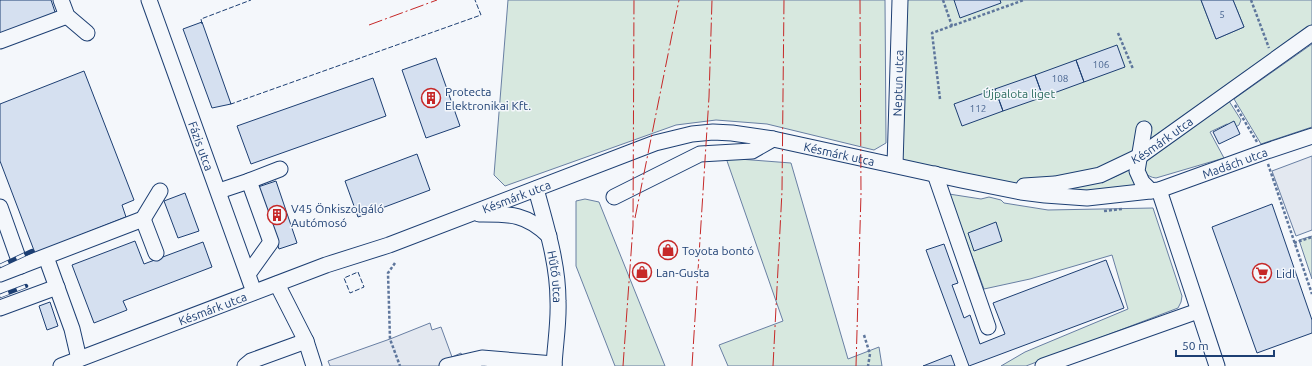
<svg xmlns="http://www.w3.org/2000/svg" width="1312" height="366" viewBox="0 0 1312 366" font-family="Ubuntu,sans-serif">
<style>
.green{fill:#d7e8df;stroke:#687fa3}
.parking{fill:#e3e8f0;stroke:#687fa3}
.building{fill:#d5e0f0;stroke:#1d3f73}
.lines{fill:none;stroke-linecap:round;stroke-linejoin:round}
.minor-casing{stroke:#1d3f73;stroke-width:17}
.path{stroke:#5e769c;stroke-width:2.5;stroke-dasharray:3 2;stroke-linecap:butt}
.minor{stroke:#f4f7fb;stroke-width:15}
.rail-casing{stroke:#1d3f73;stroke-width:4.5}
.rail{stroke:#f4f7fb;stroke-width:3;stroke-dasharray:9;stroke-linecap:butt}
.fence{stroke:#1d3f73;stroke-width:1;stroke-dasharray:5 2;stroke-linecap:butt}
.power{stroke:#c62828;stroke-width:1;stroke-dasharray:14 3 2 3;stroke-linecap:butt}
.labels{text-anchor:middle;dominant-baseline:central;stroke-width:3;stroke-linejoin:round;paint-order:stroke}
.number-label{font-size:10px;fill:#4b6792}
.street-label{font-size:12px;fill:#1d3f73;stroke:#f4f7fb}
.poi-label{font-size:12px;fill:#1d3f73;stroke:#f4f7fb;text-anchor:start}
.park-label{font-size:12px;fill:#2c6c60;stroke:#f4f7fb}
</style>
<rect width="100%" height="100%" fill="#f4f7fb"/>
<path class="green" d="M508,0H885L886,143L874,150L767,124L716,120L676,125L505,186L494,175Z
M900,0H1201L1216,39L1244,27L1233,0H1312V33L1100,175L1024,186L895,165Z
M1312,44V127L1261,144L1234,99Z
M1229,101L1241,120L1239,125L1234,128L1227,124L1210,132L1224,158L1156,178C1146,177 1144,171 1143,163Z
M726,158L791,163L848,359L879,347L882,366H728L719,345L783,321Z
M1132,168L1138,186L1081,193L1064,188C1088,186 1111,181 1132,168Z
M949,194L981,199L989,197L1001,200L1004,203L1048,210L1153,208L1182,296L1181,302L1178,308L1026,366H1001L1025,352L1128,309L1112,255L1030,279L984,289Z
M585,199L599,202L665,366H615L576,266V201Z
M1312,236V279L1299,240Z"/>
<path class="parking" d="M1312,156V230L1296,236L1272,171Z
M430,323L432,330L441,327L452,357L461,353L466,366H330L328,361L390,339Z"/>
<path class="building" d="M0,0H51L57,18L0,40Z
M954,0H1000L1001,3L960,18Z
M1201,0H1233L1244,27L1216,39Z
M202,22L231,104L212,108L183,29Z
M1117,45L1125,67L1084,82L1076,60Z
M436,58L460,126L426,138L402,70Z
M1076,60L1084,82L1043,97L1035,75Z
M84,71L134,200L122,205L126,217L35,253L0,161V104Z
M1035,75L1043,97L1003,111L995,89Z
M373,78L386,116L251,164L237,126Z
M995,89L1003,111L962,126L954,104Z
M1234,121L1240,134L1219,144L1213,132Z
M417,154L430,190L358,217L345,181Z
M276,181L297,243L279,249L258,187Z
M185,193L199,231L178,238L164,201Z
M1272,204L1312,320V333L1257,353L1212,227Z
M996,222L1002,241L974,251L968,233Z
M135,241L144,264L203,242L212,267L123,301L127,310L94,323L72,265Z
M944,244L958,283L952,285L964,318L970,315L980,344L1005,334L993,303L1106,260L1124,308L969,366L926,250Z
M50,302L58,326L47,330L39,306Z
M951,355L955,366H923Z"/>
<g class="lines">
<g class="minor-casing">
<g id="minor">
<path d="M61,0L67,16L87,33"/>
<path id="s1" d="M149,0L254,292"/>
<path d="M0,41L67,16"/>
<path d="M1144,129L1137,171L1142,182L1151,191"/>
<path id="s2" d="M895,165L900,0"/>
<path d="M935,174L988,327"/>
<path d="M249,181L280,169"/>
<path id="s3" d="M1024,186L1055,184L1100,175L1140,156L1312,33"/>
<path id="s4" d="M536,189C546,226 558,263 558,301C559,323 555,345 554,366"/>
<path d="M1159,190L1217,366"/>
<path d="M219,191L249,181L271,242L248,274"/>
<path d="M614,197L700,154L752,151L773,139"/>
<path d="M0,207L21,266"/>
<path d="M479,214C509,214 526,213 549,236"/>
<path d="M143,219L156,253"/>
<path d="M46,257L72,329L79,359"/>
<path d="M0,274L143,219L160,191"/>
<path d="M277,284L306,341L314,366"/>
<path d="M0,308L57,287"/>
<path id="s5" d="M61,366L326,265L389,245L655,143L692,134L713,132L732,133L773,139L961,180L1021,192L1045,195L1087,198L1159,190L1264,152L1312,136"/>
<path d="M245,366L251,361L306,341"/>
<path d="M447,366L482,358L554,364"/>
<path d="M1043,366L1198,311"/>
</g>
</g>
<path class="path" d="M943,0L952,26
M1251,0L1269,48
M1118,33L1133,69
M940,99L932,33L1024,0
M1235,105L1257,142
M1268,164L1312,294
M1104,211L1122,209
M1294,243L1312,237
M395,263L388,273L390,339L400,366
M864,335L870,354L868,366"/>
<use href="#minor" class="minor"/>
<g class="rail-casing">
<path id="rail" d="M0,266L32,251
M0,296L26,286"/>
</g>
<use href="#rail" class="rail"/>
<path class="fence" d="M202,24L201,19L251,0
M231,103V104L481,15L475,0
M358,272L364,287L350,293L344,278Z"/>
<path class="power" d="M369,25L437,0
M635,218L679,0
M623,366L633,226L634,0
M692,366L709,97L712,0
M773,366L782,191L784,0
M856,366L861,194L860,0"/>
</g>
<defs>
<g id="building-ring" transform="scale(1)"><circle r="9.5" fill="#f4f7fb" stroke="#c62828" stroke-width="1.5"/><path d="M-4-6H4V6H1V3H-1V6H-4ZM-2.5-4.3h1.7v1.8h-1.7ZM.8-4.3h1.7v1.8H.8ZM-2.5-1h1.7V.8h-1.7ZM.8-1h1.7V.8H.8Z" fill="#c62828"/></g>
<g id="shop-ring" transform="scale(1)"><circle r="9.5" fill="#f4f7fb" stroke="#c62828" stroke-width="1.5"/><path d="M-5-2.5h2.3a2.7 3.5 0 0 1 5.4 0H5L5.5 6h-11ZM-1.5-2.5h3a1.5 2.3 0 0 0-3 0Z" fill="#c62828"/></g>
<g id="supermarket-ring" transform="scale(1)"><circle r="9.5" fill="#f4f7fb" stroke="#c62828" stroke-width="1.5"/><path d="M-6-5.5h2.5l.6 2H6L4.5 2H-2.5L-4.4-4H-6ZM-1.5 3.2a1.3 1.3 0 1 0 .1 0ZM3 3.2a1.3 1.3 0 1 0 .1 0Z" fill="#c62828"/></g>
</defs>
<g fill-rule="evenodd">
<use href="#building-ring" x="431" y="98"/>
<use href="#building-ring" x="277" y="215"/>
<use href="#shop-ring" x="668" y="250"/>
<use href="#shop-ring" x="642" y="272"/>
<use href="#supermarket-ring" x="1262" y="273"/>
</g>
<g class="labels">
<g class="number-label">
<text x="1222" y="14">5</text>
<text x="1101" y="64">106</text>
<text x="1060" y="78">108</text>
<text x="978" y="108">112</text>
</g>
<g class="street-label">
<text stroke="none"><textPath href="#s2" startOffset="82">Neptun utca</textPath></text>
<text stroke="none"><textPath href="#s3" startOffset="148">Késmárk utca</textPath></text>
<text stroke="none"><textPath href="#s1" startOffset="155">Fázis utca</textPath></text>
<text stroke="none"><textPath href="#s5" startOffset="822">Késmárk utca</textPath></text>
<text stroke="none"><textPath href="#s5" startOffset="1227">Madách utca</textPath></text>
<text stroke="none"><textPath href="#s5" startOffset="486">Késmárk utca</textPath></text>
<text stroke="none"><textPath href="#s4" startOffset="90">Hűtő utca</textPath></text>
<text stroke="none"><textPath href="#s5" startOffset="162">Késmárk utca</textPath></text>
</g>
<g class="poi-label">
<text x="445" y="91">Protecta<tspan x="445" dy="14">Elektronikai Kft.</tspan></text>
<text x="291" y="208">V45 Önkiszolgáló<tspan x="291" dy="14">Autómosó</tspan></text>
<text x="682" y="250">Toyota bontó</text>
<text x="656" y="272">Lan-Gusta</text>
<text x="1276" y="273">Lidl</text>
</g>
<g class="park-label">
<text x="1019" y="93">Újpalota liget</text>
</g>
</g>
<path d="M1176 350v6h98v-6" fill="none" stroke="#1d3f73" stroke-width="2"/>
<text x="1182" y="350" font-size="12" fill="#1d3f73" stroke="#f4f7fb" stroke-width="3" paint-order="stroke">50 m</text>
</svg>
